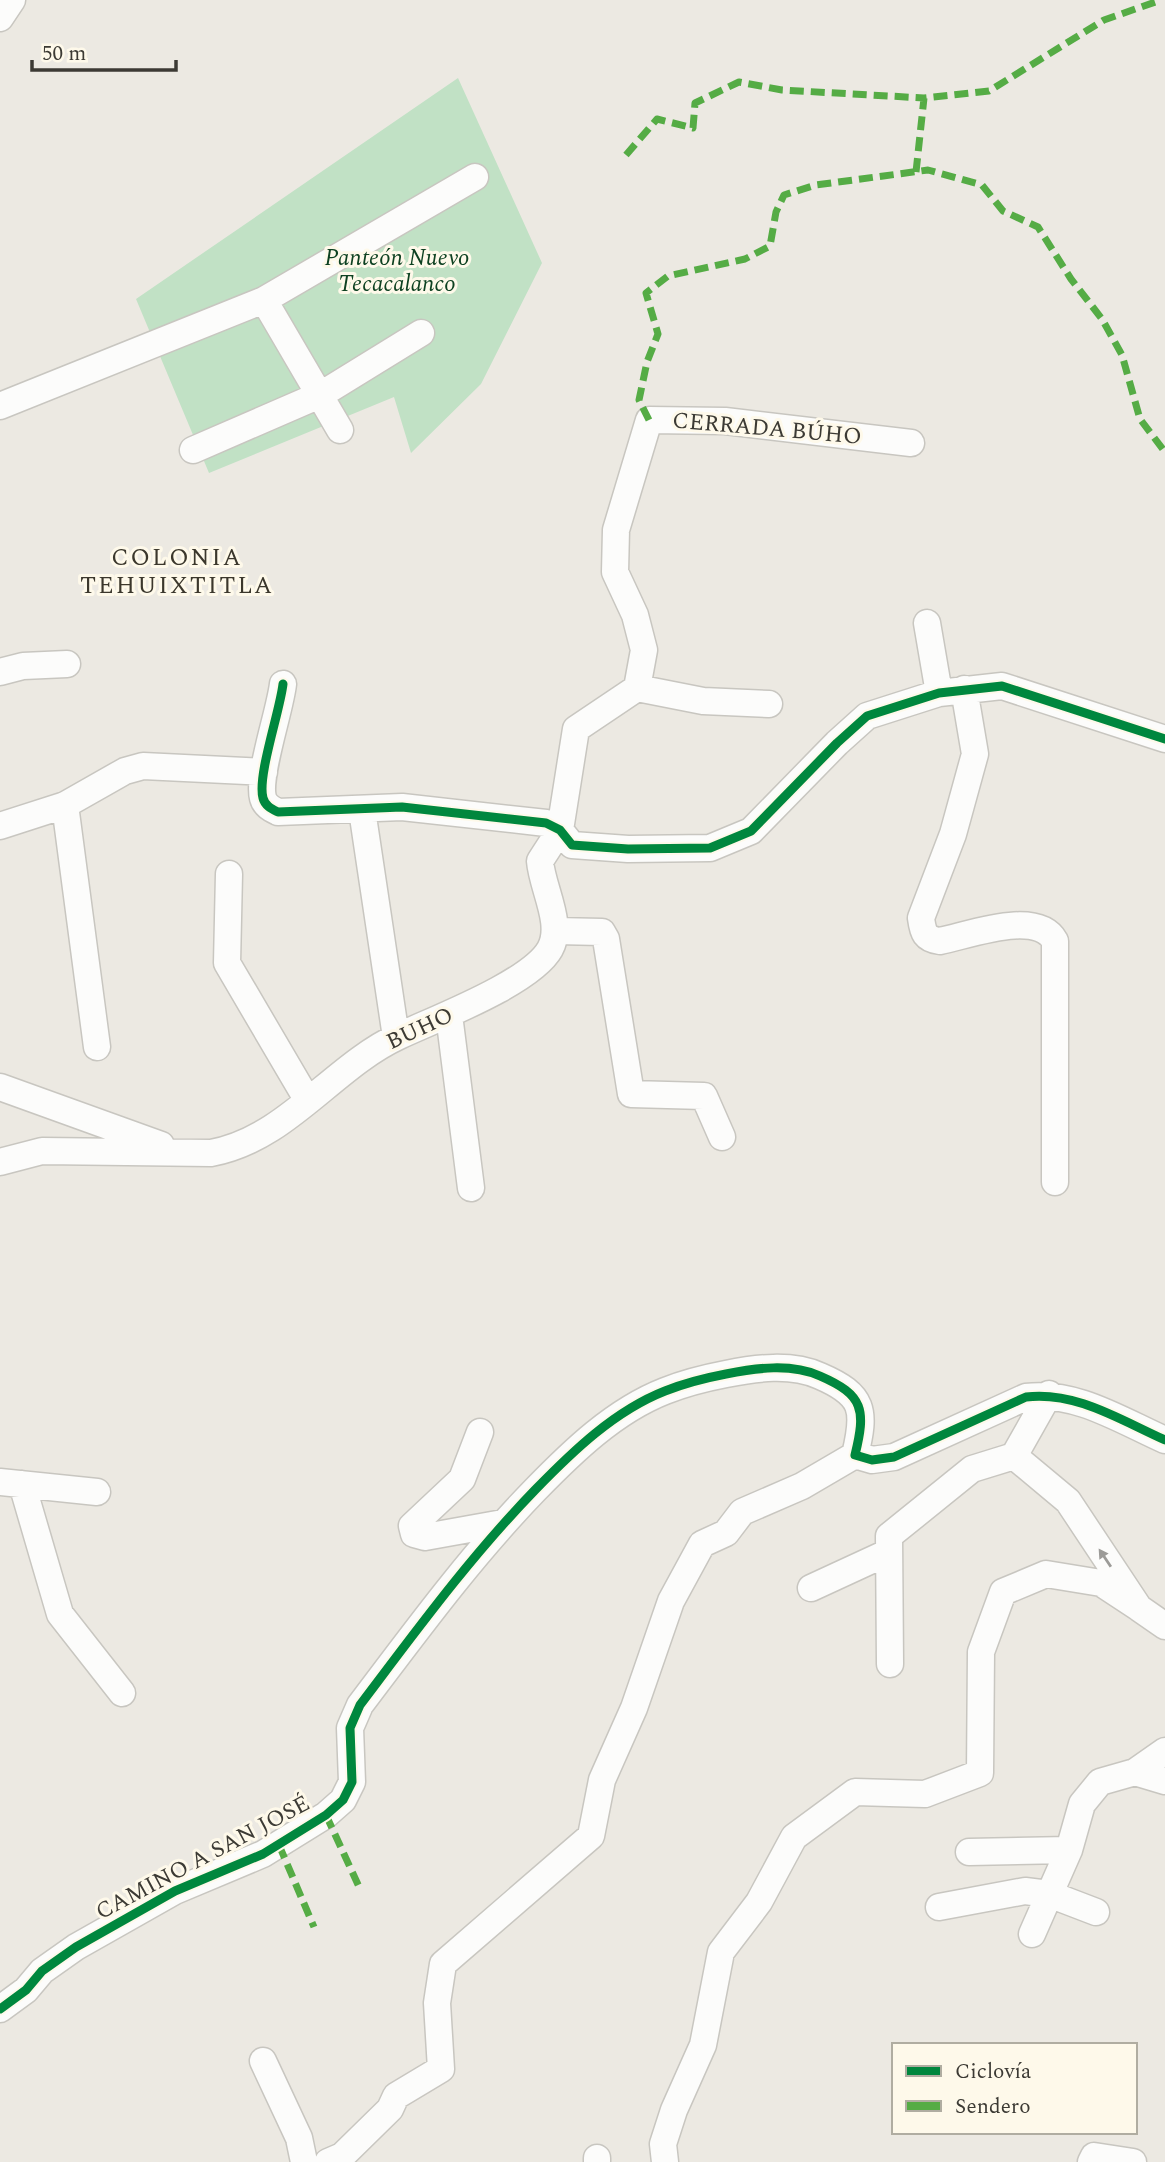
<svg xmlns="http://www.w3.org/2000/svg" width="1165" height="2162" viewBox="0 0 1165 2162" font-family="Spectral,serif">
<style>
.green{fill:#c1e1c5}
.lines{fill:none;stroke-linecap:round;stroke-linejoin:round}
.minor-casing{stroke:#c8c6c0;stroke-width:29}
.minor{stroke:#fcfcfb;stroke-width:26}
.quiet{stroke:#55ac45;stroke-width:7;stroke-dasharray:14 7;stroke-linecap:butt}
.cycleway-casing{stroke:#fef9ea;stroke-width:13}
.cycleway{stroke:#00873e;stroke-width:9}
.oneway{fill:#9c9b98}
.labels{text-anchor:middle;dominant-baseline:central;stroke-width:6;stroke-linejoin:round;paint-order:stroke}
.park-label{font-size:23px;font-style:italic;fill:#0d4121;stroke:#fef9ea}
.street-label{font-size:23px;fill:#3c3a34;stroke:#fef9ea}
.neighbourhood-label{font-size:24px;letter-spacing:2px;fill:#3b372c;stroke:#fef9ea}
</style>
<rect width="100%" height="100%" fill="#ece9e2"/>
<path class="green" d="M458,78L542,263L481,384L411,453L394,397L209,473L136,299Z"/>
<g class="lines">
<g class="minor-casing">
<path id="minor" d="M0,18L12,0
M264,300L340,430
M0,406L264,300L475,177
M193,450L322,394L421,333
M927,623L939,693
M0,672L23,666L67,664
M283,684C280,711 257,776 263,798C265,806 272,809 278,812L402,807L546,823L560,830L572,845L628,849L710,848L751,831L837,743L867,716L939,693L1002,686L1165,739
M637,688L644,650L635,615L615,572L616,530L649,420L725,421L911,443
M637,688L703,701L769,704
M964,689L975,754L953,834L921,918C923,933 925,939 940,941C970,935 1037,909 1055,941V1182
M65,805L97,1047
M362,810L396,1037
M0,826L65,805L125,771L143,766L264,772
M229,874L227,963L308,1101
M556,931L602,932L606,939L631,1094L704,1096L722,1137
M449,1015L471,1188
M0,1087L161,1145
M0,1162L42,1151L211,1153C287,1139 332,1067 399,1036C435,1019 531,983 550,949C564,924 542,888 540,861L560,830L576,729L637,688
M480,1432L462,1479L412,1526L414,1534L425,1537L503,1523
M1014,1456L1068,1501L1139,1608L1165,1626
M1014,1456L1049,1394
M0,1482L97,1492
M22,1484L60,1614L122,1693
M811,1588L889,1552
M890,1664L889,1536L972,1469L1014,1456
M1135,1772L1165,1781
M969,1852L1069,1850
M939,1907L1025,1891L1049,1894L1096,1912
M1032,1934L1069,1850L1082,1804L1100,1782L1135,1772L1165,1751
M0,2009L26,1990L42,1971L76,1947L175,1891L263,1854L326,1815L343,1800L352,1782L350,1728L360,1705C416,1631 470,1557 535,1490C572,1452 614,1411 665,1391C685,1383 705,1378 726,1374C756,1368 791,1363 820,1376C864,1395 866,1410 855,1455L872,1460L894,1457L1026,1397C1076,1391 1120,1420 1165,1440
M263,2061L299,2138L304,2162
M597,2158V2162
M328,2162L342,2156L390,2109L396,2096L441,2069L437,2003L443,1964L591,1836L602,1780L634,1708L671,1601L702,1544L726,1533L742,1512L802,1486L855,1455
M665,2162L663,2144L674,2110L703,2045L721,1952L759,1902L794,1837L855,1792L925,1794L980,1773L981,1652L1003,1592L1046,1574L1101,1583L1139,1608
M1091,2162L1094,2156L1133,2162"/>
</g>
<use href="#minor" class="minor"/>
<path class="quiet" d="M626,155L657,119L693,128L695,103L739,82L782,90L924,98
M916,172L924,98L989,91L1104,20L1161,0
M649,420L639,400L647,362L658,334L646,293L668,276L745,259L770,246L776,212L784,195L816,185L928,170L982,185L1003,211L1038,227L1071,279L1102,319L1122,355L1140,419L1165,452
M326,1815L361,1891
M279,1845L314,1927"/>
<g class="cycleway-casing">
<path id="cycleway" d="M283,684C280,711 257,776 263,798C265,806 272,809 278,812L402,807L546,823L560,830L572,845L628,849L710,848L751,831L837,743L867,716L939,693L1002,686L1165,739
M0,2009L26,1990L42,1971L76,1947L175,1891L263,1854L326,1815L343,1800L352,1782L350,1728L360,1705C416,1631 470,1557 535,1490C572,1452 614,1411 665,1391C685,1383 705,1378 726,1374C756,1368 791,1363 820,1376C864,1395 866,1410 855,1455L872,1460L894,1457L1026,1397C1076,1391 1120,1420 1165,1440"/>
</g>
<use href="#cycleway" class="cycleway"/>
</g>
<defs><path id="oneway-solid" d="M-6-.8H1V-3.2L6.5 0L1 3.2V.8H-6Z" transform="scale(1.75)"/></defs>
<use class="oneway" href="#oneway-solid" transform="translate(1105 1558) rotate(-124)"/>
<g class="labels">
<g class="park-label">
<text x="397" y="258">Panteón Nuevo<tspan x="397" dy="26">Tecacalanco</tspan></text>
</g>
<g class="street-label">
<text transform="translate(767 429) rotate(5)">CERRADA BÚHO</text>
<text transform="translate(420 1029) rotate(-25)">BUHO</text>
<text transform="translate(203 1858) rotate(-28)">CAMINO A SAN JOSÉ</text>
</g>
<g class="neighbourhood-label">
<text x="177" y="558">COLONIA<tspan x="177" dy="28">TEHUIXTITLA</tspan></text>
</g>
</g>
<rect x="892" y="2043" width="245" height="91" fill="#fef9ea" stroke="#b0ada1" stroke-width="2"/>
<rect x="906" y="2066" width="35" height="10" fill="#00873e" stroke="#b0ada1" stroke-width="2"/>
<text x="955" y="2078" font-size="21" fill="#3c3a34">Ciclovía</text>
<rect x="906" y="2101" width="35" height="10" fill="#55ac45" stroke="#b0ada1" stroke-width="2"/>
<text x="955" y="2113" font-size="21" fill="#3c3a34">Sendero</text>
<path d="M32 60v10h144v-10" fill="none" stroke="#3c3a34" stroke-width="3.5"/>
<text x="42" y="60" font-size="21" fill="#3c3a34" stroke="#fef9ea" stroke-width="5" paint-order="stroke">50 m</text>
</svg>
